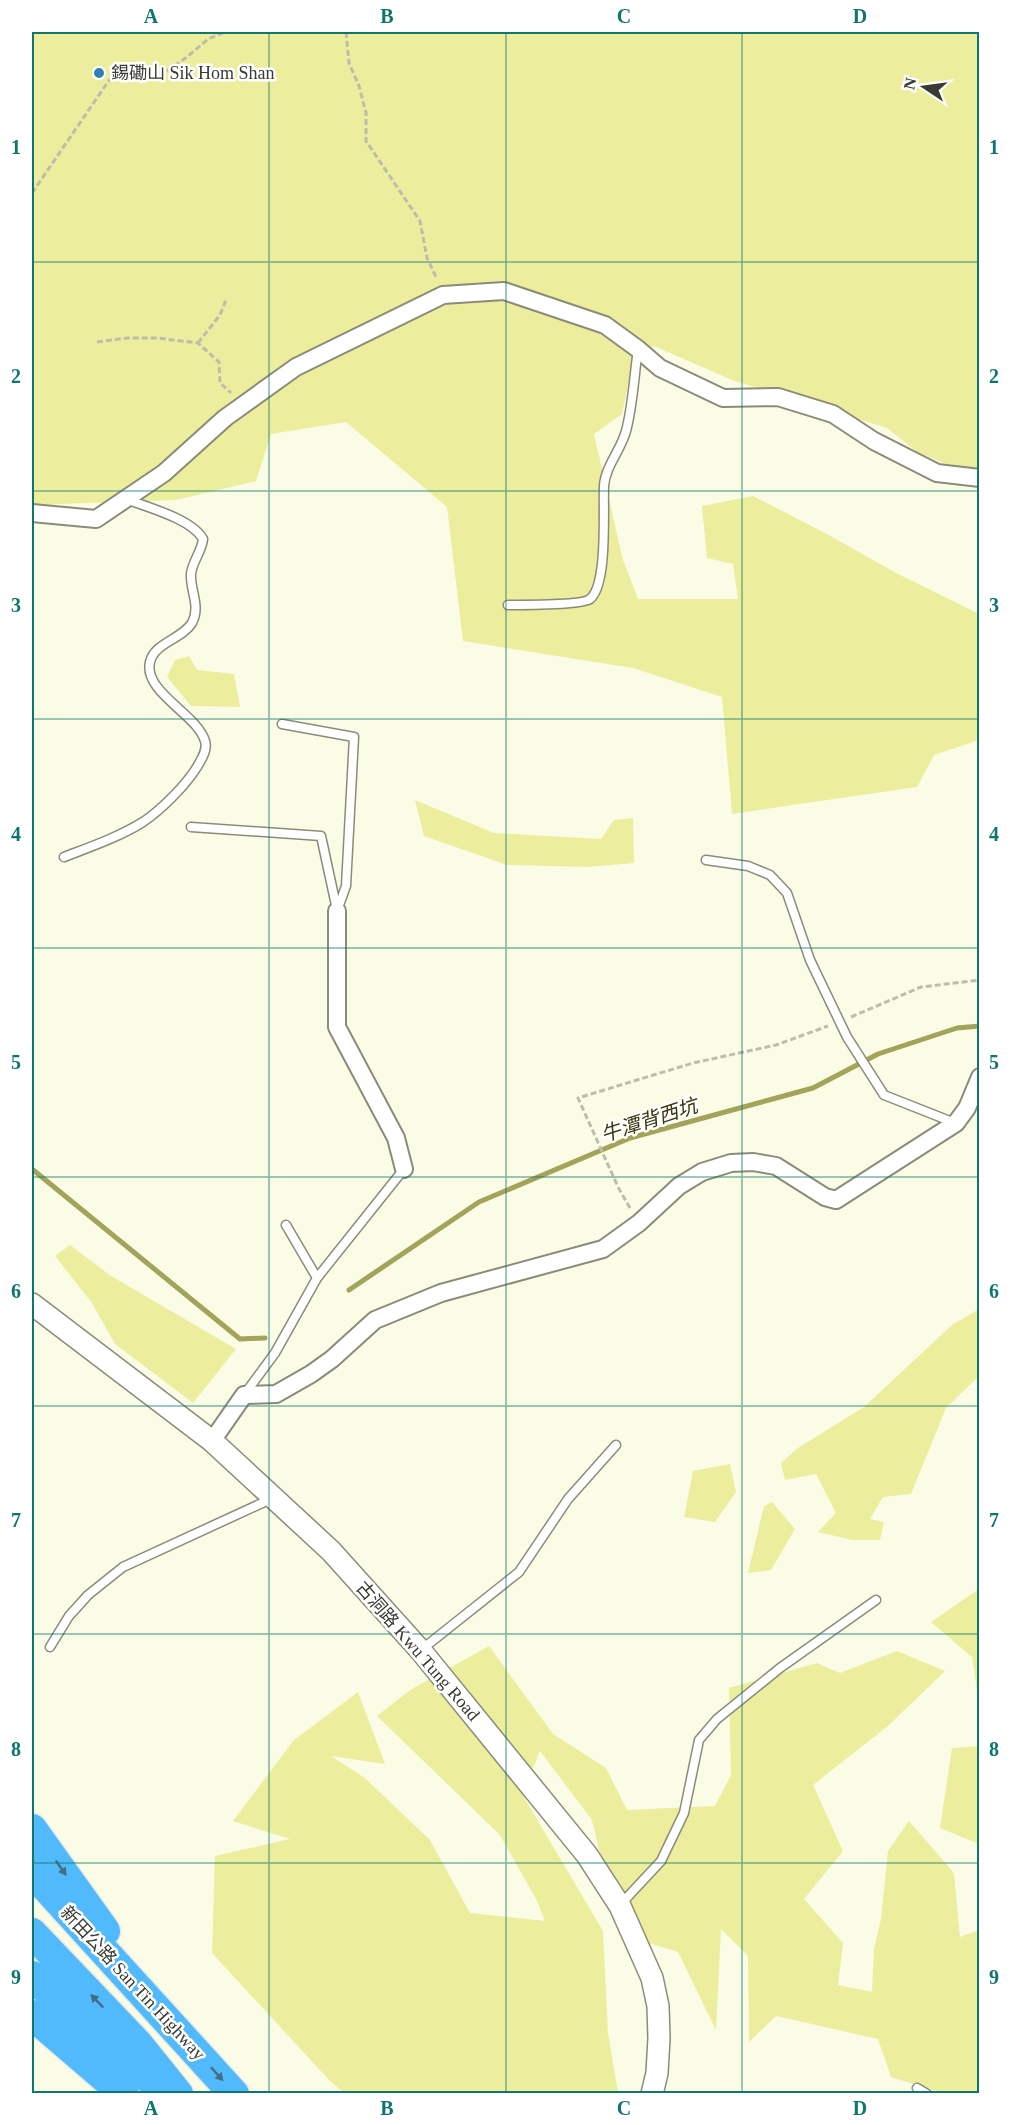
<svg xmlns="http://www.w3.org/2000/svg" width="1011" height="2125" viewBox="0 0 1011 2125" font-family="'Times New Roman','Noto Sans SC',serif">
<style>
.green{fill:#ecee9d}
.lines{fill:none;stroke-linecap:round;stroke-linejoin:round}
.stream{stroke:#a3a35a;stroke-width:5}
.service-casing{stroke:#8b8c78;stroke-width:11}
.minor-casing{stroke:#8b8c78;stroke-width:20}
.tertiary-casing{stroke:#8b8c78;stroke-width:24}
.motorway-casing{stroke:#e7e7e6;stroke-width:33}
.path{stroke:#bcbdab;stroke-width:3;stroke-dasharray:6 3;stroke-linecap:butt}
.service{stroke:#fff;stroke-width:8}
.minor{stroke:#fff;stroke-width:16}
.tertiary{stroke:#fff;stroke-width:21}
.motorway{stroke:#50bafc;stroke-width:30}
.oneway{fill:#426d82}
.grid{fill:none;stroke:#0f766e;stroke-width:1.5;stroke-opacity:0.55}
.poi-dot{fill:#3080b1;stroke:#fff;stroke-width:2}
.labels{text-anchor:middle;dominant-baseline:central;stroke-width:5;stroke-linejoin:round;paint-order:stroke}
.poi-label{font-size:18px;fill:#393a31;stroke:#fff;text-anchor:start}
.street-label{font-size:18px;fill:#393a31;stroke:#fff}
.water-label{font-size:20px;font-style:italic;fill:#38370c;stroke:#fff}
.neatline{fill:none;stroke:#0f766e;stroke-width:2}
.grid-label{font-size:20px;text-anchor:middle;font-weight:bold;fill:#0f766e}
</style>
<rect width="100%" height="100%" fill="#fbfce6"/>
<path class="green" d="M32,32H979V471L958,469L917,452L887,428L732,380L654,346L633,361L622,414L594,434L623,560L638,599H738L733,564L707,558L702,506L753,496L827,534L896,573L977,613L980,625L979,740L934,755L917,787L732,814L722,697L633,668L463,641L447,507L346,422L271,434L256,481L176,500L32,505Z
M189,656L197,670L234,674L240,707L191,706L167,677L175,660Z
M415,800L494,833L601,839L614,820L633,818L634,863L588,867L507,865L424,836Z
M70,1245L111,1276L236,1349L193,1403L115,1344L92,1303L55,1256Z
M979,1309V1376L946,1408L911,1494L883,1497L870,1519L884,1522L880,1540H852L818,1532L836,1513L816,1474L785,1480L781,1463L798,1448L864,1407L952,1325Z
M730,1464L736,1492L715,1522L684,1517L693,1471Z
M772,1502L795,1529L771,1570L748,1573L764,1506Z
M979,1589V1704L972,1657L931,1622Z
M489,1646L553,1734L606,1768L627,1810L715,1806L731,1775L729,1688L817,1663L840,1673L897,1651L945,1671L889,1725L813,1785L843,1851L804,1899L843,1943L838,1985L872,1992L874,1949L881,1919L888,1851L909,1821L954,1873L960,1937L979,1930V2093H943L891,2077L878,2039L776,2016L749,2042L748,1956L721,1929L716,2030L678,1952L619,1934L592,1820L540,1751L522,1794L603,1931L608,2033L618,2093H344L330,2081L212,1953L215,1856L290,1839L233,1821L294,1740L358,1692L385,1764L331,1756L365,1778L430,1840L470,1913L545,1921L536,1899L500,1835L377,1716L410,1690Z
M979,1746H980L979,1844L940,1828L952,1748Z"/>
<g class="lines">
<path class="stream" d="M32,1169L240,1339L265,1338
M349,1290L479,1202L630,1138L813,1088L878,1054L957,1028L980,1026"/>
<g class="service-casing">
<path id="service" d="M508,605C521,605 583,605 590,599C608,585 603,509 604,486C605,467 621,450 626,431C633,405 634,376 638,349
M282,724L354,737L346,886L337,911
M191,827L321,836L337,910
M64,857C90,847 119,837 143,822C161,810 186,785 197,767C201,760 208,750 205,741C197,714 143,692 150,662C154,643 182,639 192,623C201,606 190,591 191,574C192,562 202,551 203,539C192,519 147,507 126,499
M706,860L748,866L770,875L787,893L810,960L847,1037L884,1095L955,1123
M286,1225L317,1278
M244,1395L275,1353L317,1278L404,1169
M50,1647L69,1616L88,1595L123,1567L273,1498
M421,1650L519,1572L568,1499L616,1445
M620,1905L661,1861L684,1813L699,1740L717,1719L780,1668L876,1600
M917,2088L927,2094"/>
</g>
<g class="minor-casing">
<path id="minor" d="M32,513L96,519L164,473L225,418L296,367L443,295L504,291L605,325L638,349L660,368L723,398L778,397L833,414L874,441L937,473L980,478
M337,911V1027L396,1138L404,1169
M212,1441L244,1395L276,1394L311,1374L332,1359L375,1320L441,1293L603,1249L639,1223L679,1186L702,1172L731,1163L753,1162L776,1166L825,1197L836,1200L956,1123L967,1108L980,1077"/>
</g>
<g class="tertiary-casing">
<path id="tertiary" d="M32,1304L212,1441L331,1551L421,1651L587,1855L620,1906L652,1978L658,2006L659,2038L657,2073L652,2094"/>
</g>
<g class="motorway-casing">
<path id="motorway" d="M32,1829L105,1931
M32,1872L234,2094
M32,1933L137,2043L178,2094
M32,1976L122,2060L159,2085
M32,2015L124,2094"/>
</g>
<path class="path" d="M346,32L349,63L359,86L366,113V141L420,221L427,258L437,279
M32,193L112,76L140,79L164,73L187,57L208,39L225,32
M97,342L127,338H157L198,343L219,362L220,383L231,393
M198,343L220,315L226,300
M851,1017L921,987L980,980
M630,1208L618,1187L578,1098L693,1063L776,1045L828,1026"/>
<use href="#service" class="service"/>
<use href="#minor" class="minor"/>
<use href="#tertiary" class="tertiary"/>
<use href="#motorway" class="motorway"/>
</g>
<defs><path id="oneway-solid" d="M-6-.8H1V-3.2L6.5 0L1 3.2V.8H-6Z" transform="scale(1.5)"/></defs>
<g class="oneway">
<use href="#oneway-solid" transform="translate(61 1868) rotate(55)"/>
<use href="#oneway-solid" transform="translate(97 2001) rotate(-134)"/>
<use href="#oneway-solid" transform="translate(217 2074) rotate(48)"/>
</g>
<path class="grid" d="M269,32V2094M506,32V2094M742,32V2094M32,262H980M32,491H980M32,719H980M32,948H980M32,1177H980M32,1406H980M32,1634H980M32,1863H980"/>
<circle class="poi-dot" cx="99" cy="73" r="6"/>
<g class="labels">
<g class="poi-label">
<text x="111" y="73">錫磡山 Sik Hom Shan</text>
</g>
<g class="street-label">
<text transform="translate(418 1651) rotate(49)">古洞路 Kwu Tung Road</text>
<text transform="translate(133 1983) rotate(47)">新田公路 San Tin Highway</text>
</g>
<g class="water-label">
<text transform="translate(649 1120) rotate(-18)">牛潭背西坑</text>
</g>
</g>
<rect width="1011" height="2125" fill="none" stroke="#ffffff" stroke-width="66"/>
<g transform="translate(924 87) rotate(283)" stroke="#ffffff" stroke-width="4.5" paint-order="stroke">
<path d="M0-4.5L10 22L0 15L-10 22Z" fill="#393a31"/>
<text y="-9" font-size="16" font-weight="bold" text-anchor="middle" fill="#393a31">N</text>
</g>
<rect x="33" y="33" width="945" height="2059" class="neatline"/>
<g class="grid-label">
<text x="151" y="23">A</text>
<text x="387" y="23">B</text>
<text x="624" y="23">C</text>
<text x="860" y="23">D</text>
<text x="16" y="154">1</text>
<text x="994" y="154">1</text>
<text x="16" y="383">2</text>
<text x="994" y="383">2</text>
<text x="16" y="612">3</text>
<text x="994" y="612">3</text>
<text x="16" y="841">4</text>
<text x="994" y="841">4</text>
<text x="16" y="1069">5</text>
<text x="994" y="1069">5</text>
<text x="16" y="1298">6</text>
<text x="994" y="1298">6</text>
<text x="16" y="1527">7</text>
<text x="994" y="1527">7</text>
<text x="16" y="1756">8</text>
<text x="994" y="1756">8</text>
<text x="16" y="1984">9</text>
<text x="994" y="1984">9</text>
<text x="151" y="2115">A</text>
<text x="387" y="2115">B</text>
<text x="624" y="2115">C</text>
<text x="860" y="2115">D</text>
</g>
</svg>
